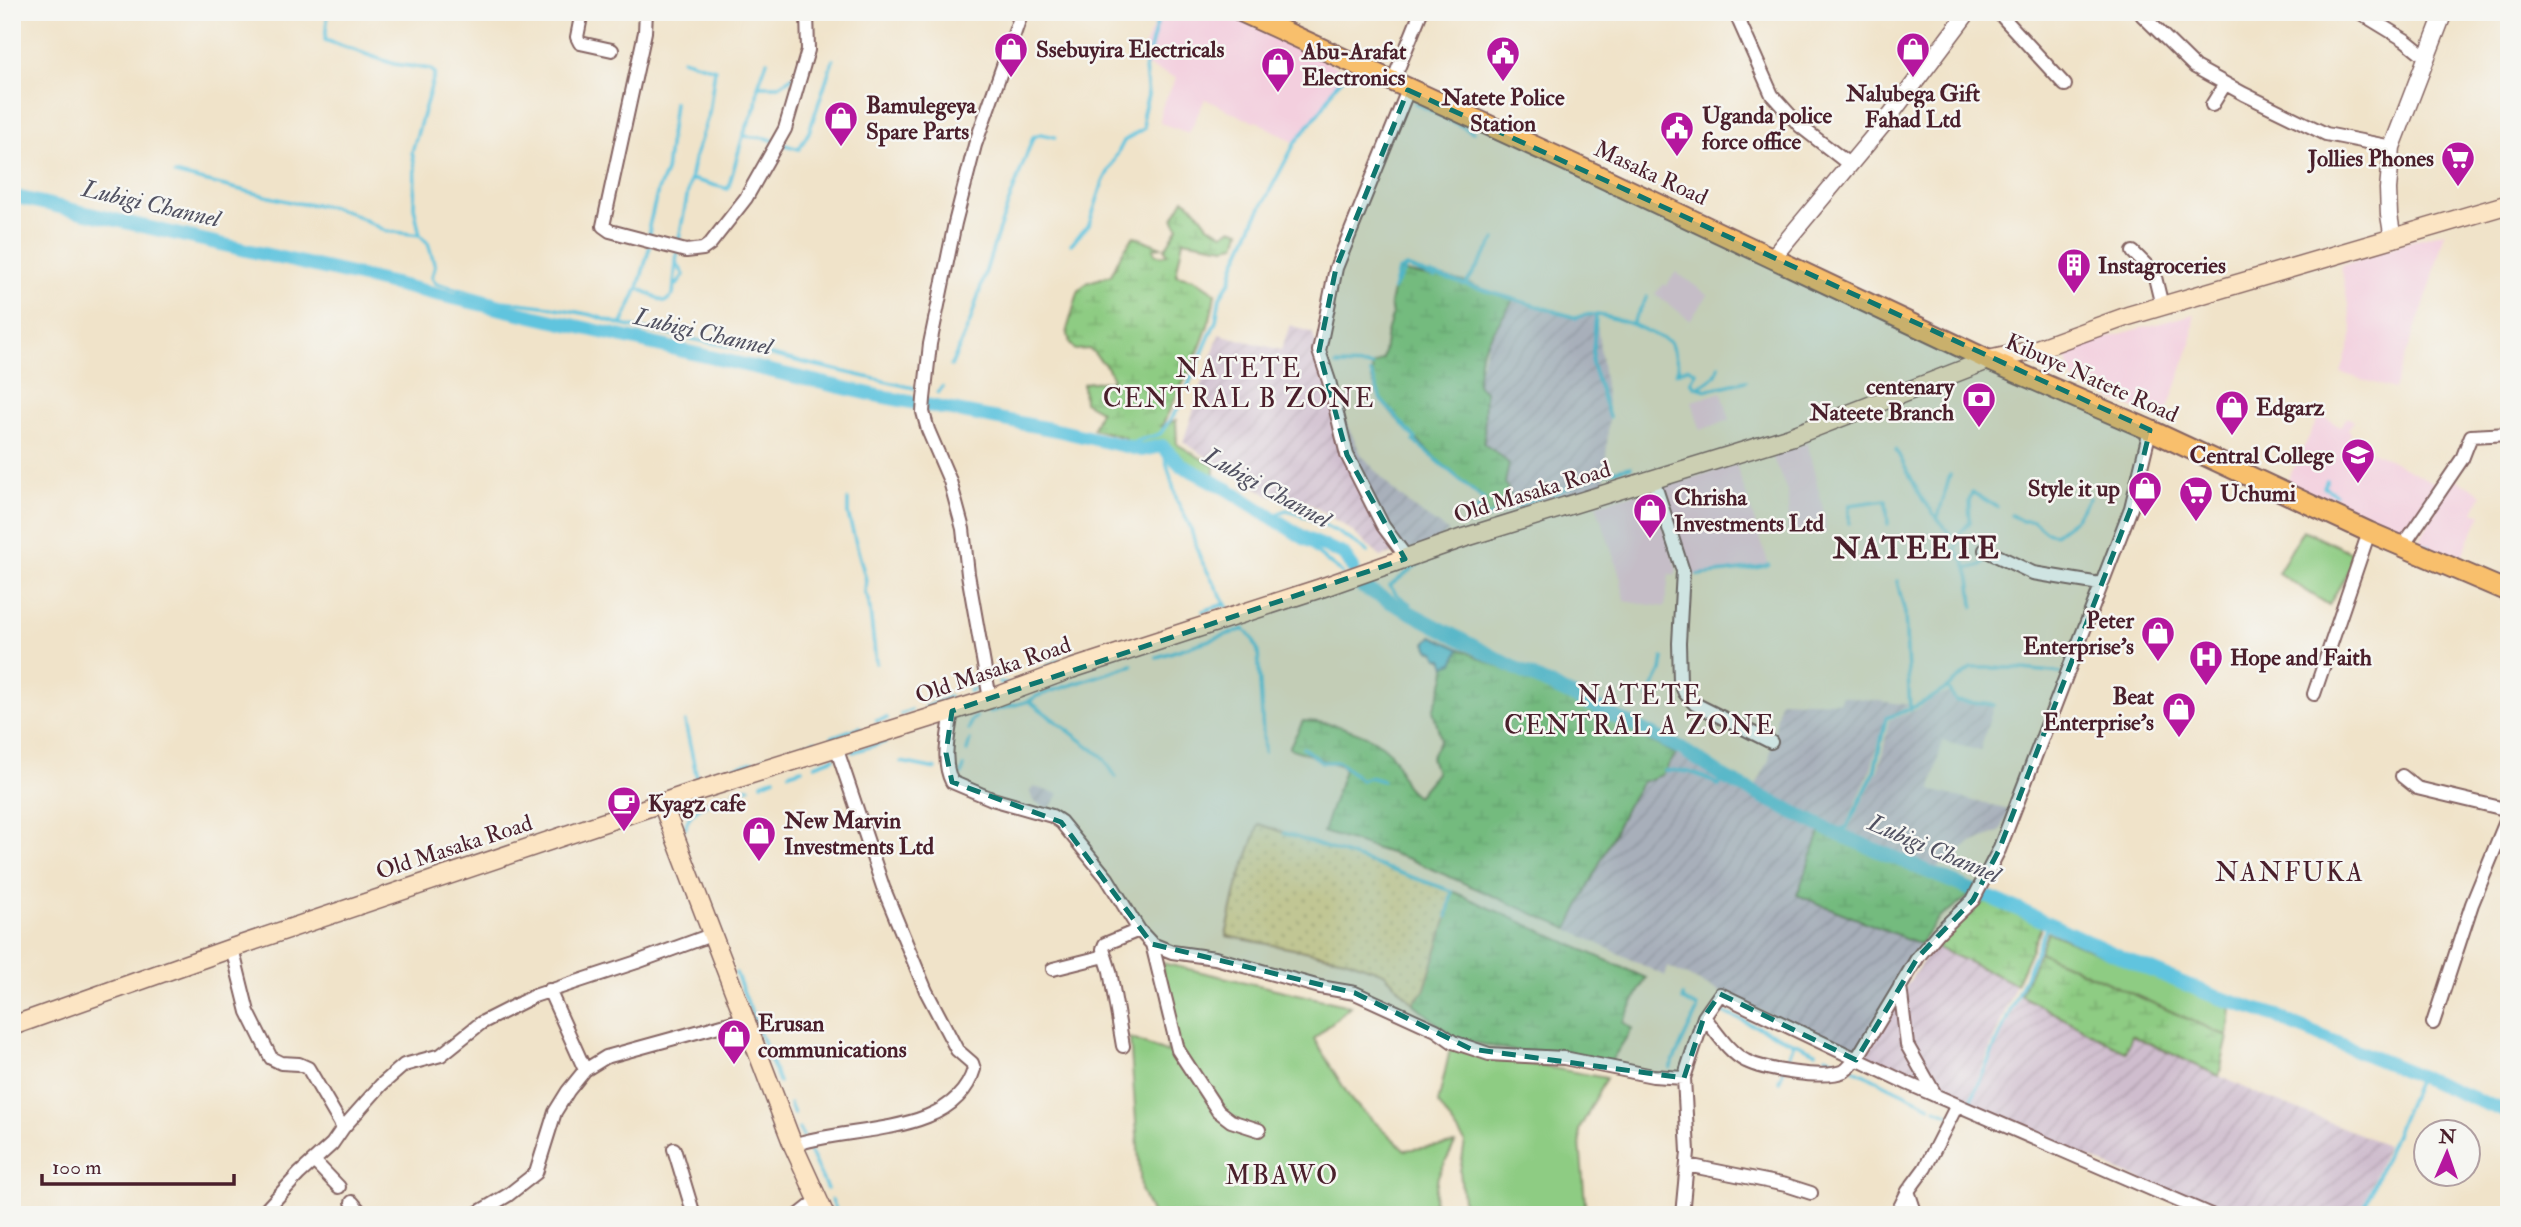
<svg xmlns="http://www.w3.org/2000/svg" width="2521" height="1227" viewBox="0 0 2521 1227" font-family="'IM FELL Double Pica',serif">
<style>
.built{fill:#f3cfde}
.industrial{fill:url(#industrial-furrows)}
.grass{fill:#8ecc83;stroke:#6c7657;stroke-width:2}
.wetland{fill:url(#wetland-marsh);stroke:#6c7657;stroke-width:2}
.sand{fill:url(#sand-dots);stroke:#9c7c64;stroke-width:2}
.water{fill:#61c4de;stroke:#567284;stroke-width:2}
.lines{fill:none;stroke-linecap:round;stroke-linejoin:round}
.stream{stroke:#61c4de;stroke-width:3.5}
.canal{stroke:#61c4de;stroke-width:14}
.minor-casing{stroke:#846462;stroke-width:16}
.tertiary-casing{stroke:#846462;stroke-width:19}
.secondary-casing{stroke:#846462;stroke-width:21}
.primary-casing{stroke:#846462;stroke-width:23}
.minor{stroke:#fff;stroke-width:12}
.tertiary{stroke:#fff;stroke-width:16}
.secondary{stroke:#fce5c4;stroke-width:18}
.primary{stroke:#f8bf6c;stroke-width:19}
.marked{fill:#0f766e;fill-opacity:0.2;stroke:#0f766e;stroke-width:5;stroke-dasharray:14 9;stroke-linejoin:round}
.labels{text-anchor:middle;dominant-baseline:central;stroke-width:5;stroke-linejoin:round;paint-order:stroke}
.poi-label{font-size:23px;font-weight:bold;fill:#4a1f2b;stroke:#f6f6f2;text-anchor:start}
.street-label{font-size:23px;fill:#4a1f2b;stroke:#f6f6f2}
.water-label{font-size:24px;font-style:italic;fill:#515161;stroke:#f6f6f2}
.quarter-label{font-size:26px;letter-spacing:2px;fill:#4a1f2b;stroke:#f6f6f2}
.district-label{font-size:30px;font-weight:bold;letter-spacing:2px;fill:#4a1f2b;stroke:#f6f6f2}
</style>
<defs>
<pattern id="industrial-furrows" width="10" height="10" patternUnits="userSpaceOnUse" patternTransform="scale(1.75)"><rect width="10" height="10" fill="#cfbdce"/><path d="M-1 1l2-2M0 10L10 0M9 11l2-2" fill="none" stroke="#b3a2b1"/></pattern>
<pattern id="wetland-marsh" width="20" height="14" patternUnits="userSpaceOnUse" patternTransform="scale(1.75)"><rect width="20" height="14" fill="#8ecc83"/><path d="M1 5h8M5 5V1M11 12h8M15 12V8" fill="none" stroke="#7caf71"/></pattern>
<pattern id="sand-dots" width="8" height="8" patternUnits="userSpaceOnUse" patternTransform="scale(1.75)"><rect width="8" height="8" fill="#eeda9e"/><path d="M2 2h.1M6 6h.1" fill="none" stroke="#cebb88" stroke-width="1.8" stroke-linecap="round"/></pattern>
</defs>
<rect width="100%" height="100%" fill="#f6f6f2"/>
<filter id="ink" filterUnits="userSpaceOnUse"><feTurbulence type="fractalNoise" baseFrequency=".0143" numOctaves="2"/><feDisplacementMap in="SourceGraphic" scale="14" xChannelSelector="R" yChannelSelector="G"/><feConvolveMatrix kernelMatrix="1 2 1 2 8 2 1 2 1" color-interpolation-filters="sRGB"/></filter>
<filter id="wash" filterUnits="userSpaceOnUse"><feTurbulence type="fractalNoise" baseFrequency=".00686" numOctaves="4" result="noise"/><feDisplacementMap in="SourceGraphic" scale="28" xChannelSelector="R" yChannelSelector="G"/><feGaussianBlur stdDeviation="1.57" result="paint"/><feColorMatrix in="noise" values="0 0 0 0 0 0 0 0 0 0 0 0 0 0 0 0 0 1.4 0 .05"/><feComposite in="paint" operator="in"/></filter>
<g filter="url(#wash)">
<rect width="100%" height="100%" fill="#f0e3c9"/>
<path class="built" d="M1160,12H1225L1347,72L1295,143L1258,122L1244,118L1205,99L1189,133L1160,123L1162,107L1176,78L1137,62Z
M2445,232L2431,284L2394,389L2341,373L2353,333L2341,266L2407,242Z
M1676,272L1708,295L1690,320L1655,294L1663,284L1666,286Z
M2194,314L2191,344L2164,420L2113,400L2072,379L2067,360V353L2075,346Z
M1722,392L1730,420L1700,430L1692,401Z
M2320,414L2340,427L2347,417L2354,421L2348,430L2351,433L2348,438L2438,485L2410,543L2286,484Z
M1807,443L1825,517L1826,533L1788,534V493L1771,454Z
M1736,464L1769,565L1744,571L1733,570L1688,576L1660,488Z
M2452,477L2482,494L2474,511L2481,514L2458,564L2417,545Z
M1653,489L1677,569L1675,576L1669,574L1665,607L1624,601L1621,579L1596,504Z"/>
<path class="industrial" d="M1513,300L1577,318L1584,314L1596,316L1609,417L1604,486L1556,497L1518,512L1507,484L1505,486L1501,456L1484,445L1475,386L1491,332Z
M1290,325L1313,333L1324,377L1361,454L1392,489L1415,509L1449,532L1429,544L1381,557L1348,528L1304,500L1268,495L1183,442L1219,334L1281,350Z
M1948,693L1956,701L1994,705L1980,751L1942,741L1931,790L2009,810L2001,831L1969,844L1934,871L1843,833L1848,830L1878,770L1882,757L1889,720L1916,710L1933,698Z
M1842,696L1910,705L1885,719L1870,772L1845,827L1836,830L1754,790L1769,760L1780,700L1839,702Z
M1676,754L1705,769L1729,785L1821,830L1798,895L1920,944L1856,1056L1668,967L1665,976L1568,929L1627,806L1642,782L1662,775Z
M1034,787L1059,794L1049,809L1033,801L1030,792Z
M1933,946L2016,984L1970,1099L1962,1104L1864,1059L1890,1010Z
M2020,995L2125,1052L2132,1035L2258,1094L2387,1145L2361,1210L2357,1215H2221L1969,1106Z"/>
<path class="grass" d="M2303,530L2357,555L2329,605L2278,573Z
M2048,932L2231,1008L2228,1037L2039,952Z
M1162,963L1350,1006L1314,1039L1352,1101L1405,1150L1455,1144L1438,1176L1432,1213L1464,1209L1460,1171L1465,1142L1438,1103L1450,1049L1606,1078L1579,1130L1586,1215H1152L1141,1190L1130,1038L1168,1053Z"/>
<path class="wetland" d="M1184,199L1196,209L1208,225L1223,234L1232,228L1240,231L1236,245L1225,247L1183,240L1176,275L1194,279L1215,293C1210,340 1181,383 1162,426L1176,420L1177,444L1214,466V482L1181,465L1162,446L1142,450L1132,448L1124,437L1093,429L1100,411L1084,402L1083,384C1094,379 1103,385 1113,379L1108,368L1090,349L1075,350L1070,343L1067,330L1079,289L1089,282L1111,275L1121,254L1134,236L1161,247L1154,248L1155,254L1162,256L1167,254L1165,249L1178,227L1173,218Z
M1398,271L1433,277L1431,274L1464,282L1513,300L1481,352L1477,384L1485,391L1484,444L1501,456L1509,464L1505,483L1515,506L1480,520L1476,512L1483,500L1436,459L1392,414L1381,400L1372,380V366L1383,359L1387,332L1392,316L1390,303Z
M1460,649L1559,694L1676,754L1662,775L1642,782L1627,806L1568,929L1409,859L1323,832L1345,767L1289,748L1303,721C1329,721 1383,735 1395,760C1404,778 1399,782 1417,796L1436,773L1431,757L1441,739L1433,710L1445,678L1446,666L1453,663Z
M1821,830L1971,895L1938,919L1920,944L1797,895Z
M1452,891L1646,978L1623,1022L1632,1029L1611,1061L1514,1051L1454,1038L1413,1003L1424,991L1447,917Z
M1980,899L2042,926L2016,984L1933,946Z
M2039,952L2228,1037L2219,1076L2132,1035L2126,1052L2020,995Z"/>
<path class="sand" d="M1259,824L1452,891L1447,917L1424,991L1413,1003L1384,973L1345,959L1226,936L1237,886Z"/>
<path class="water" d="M1432,636L1460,649L1453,663L1446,666L1443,659L1438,658L1435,652L1429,650L1426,643Z"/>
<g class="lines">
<path class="stream" d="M328,12L325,40L394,64L430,69L435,73L412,152L415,167L414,207L420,235
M758,86H779L795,75
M1415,103L1473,132
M743,136L766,138L775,141
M782,144L799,149L809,132L833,60
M175,174L295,203L328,206L351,213L386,231L420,235L428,243L435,266L432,277L435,283L502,301L551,307L592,315L622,325L771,355L914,388
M691,179L728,189L743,136L756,105L758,86L767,61
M651,240L649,226L658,190L666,172L674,102
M678,244L694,160L709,113L715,69L682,59
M1071,244L1089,225L1103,182L1124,141L1144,128L1143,114L1148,95L1145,68L1160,12
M1406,267L1393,290L1398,271L1406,267L1435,277L1431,274L1577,318C1592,309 1616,320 1632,324L1647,297
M674,282L677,285L684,275L676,262
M1466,284L1495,240
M638,288L665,302L673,295L677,252
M1596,316L1592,364L1609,417
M622,324L638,288L650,246
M1632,324L1670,342L1679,367L1676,372L1688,368L1696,372L1691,382L1696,387C1708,383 1716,378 1719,366
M1336,365L1372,366
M951,366L970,322L998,232L1033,137L1041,134L1055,137
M1371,373L1381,400L1416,439L1414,441L1484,500L1476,512L1480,520
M1697,387L1707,390L1746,381
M1187,388L1216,321L1220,297L1231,280L1234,266L1255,219L1295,143L1324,106L1335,86L1345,76L1348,69
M938,393L942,387
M1123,445L1160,434L1179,407
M1162,446L1177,501L1189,524L1200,558L1230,612
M1896,450L1923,500L1957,543
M2327,480L2324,487L2335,494
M1553,494L1599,474L1631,467
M848,500V514L866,580L865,593L869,602L876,663
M2011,515L2022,521H2033L2046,532L2055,534L2075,519L2089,498
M1272,516L1286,510C1314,519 1344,534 1368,552
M1938,517L1950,475
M1849,523V505L1886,500L1888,524
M1470,524L1540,497
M1306,539L1315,552L1342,573
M2423,544L2428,546
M2458,560L2467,563
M1967,569L1981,565L1990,555
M2484,570L2489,572
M1698,575C1722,572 1745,571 1769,565
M2497,576L2509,581
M1897,581L1905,613L1910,710
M1973,607C1972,589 1970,562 1955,551L1960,533L1970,522L1969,502L1972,492L1997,507
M1203,611L1225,604
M1412,613L1410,604L1396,594L1390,586L1423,560
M1173,627L1191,621
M1074,654L1102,650
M1157,657L1244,629L1253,639L1258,651L1264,752
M1036,673L1059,660
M999,682L1009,685
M1948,689L1956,701L1994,705
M969,691L979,687
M1648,697L1661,671L1663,658
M1029,701L1037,696L1132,665
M926,707L949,697
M989,712L1029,701L1102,756L1116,777
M901,714L911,710
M876,721L887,718
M685,722L697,778L753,762
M969,730L971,721L976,717
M832,737L860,727
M1303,748L1322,762H1339L1361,780L1369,777L1383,781
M967,751L970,740
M853,752L885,742
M764,758L816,741
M901,762L936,769
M815,765L834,758
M1665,771C1685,769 1702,774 1719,786L1723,776
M789,773L802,769
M962,774L964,767
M762,783L775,778
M734,792L749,787
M686,828C686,811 709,802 723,795
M1833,832L1847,827L1874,773L1886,718C1919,707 1946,692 1971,668H2013L2061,673
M1284,833L1452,891L1447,917
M736,973L779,1082
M1713,1017L1722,1012L1816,1052
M1826,1056L1847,1066
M1670,1068L1697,1011V1007L1683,1000V996
M1854,1069L1930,1106
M1779,1081L1794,1043
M1971,1101L2048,924
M790,1104L794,1114
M1936,1109L1950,1115
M799,1129L803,1136
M807,1146L827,1189
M805,1195L809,1203
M832,1200L838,1215
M2361,1215L2419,1077"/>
<path class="canal" d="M12,196L879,396L1061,431L1142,450L1162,446L1181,465L1227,489L1306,539L1343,554L1353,568
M1362,587L1517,669L1682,749L1727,779L1833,832L2022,911L2139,965L2214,996L2277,1016L2289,1023L2509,1113"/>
</g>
</g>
<g filter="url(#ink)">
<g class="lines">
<g class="minor-casing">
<path id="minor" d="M582,12L577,37L580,43L612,50
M646,12L645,32L603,226L610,231L686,251L703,249L710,244L746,198L785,129L808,50L807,12
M1735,12L1772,95L1800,126L1850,165
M1998,12L2065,85
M2359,12L2405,40L2426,57
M2142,15L2195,67L2244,94L2326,134L2392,147
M1393,81L1421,12
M2212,105L2225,84
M2133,252L2154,273L2162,306
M1653,479L1683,571L1679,643L1680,682L1685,693L1695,704L1771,742
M2403,546L2462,459L2471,436L2509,434
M1985,550L2033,573L2100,584
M1407,558L1383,526L1347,455L1329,381L1319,351L1336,268L1408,90
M2314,694L2369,532
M990,699L968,574L963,529L950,481L928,430L923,412L924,399L930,344L955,223L975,145L1022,12
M952,711C949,734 941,760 952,782L992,799L1052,816L1061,822L1107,878L1139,930L1152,944L1172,952L1215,958L1320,987L1355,993L1436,1030L1453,1042L1489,1054L1564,1058L1653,1076L1684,1078
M2402,776L2417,788L2509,810
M1152,944L1178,1050L1218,1111L1231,1121L1259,1130
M232,948L248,1012L271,1058L281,1063L299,1064L308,1068L343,1128
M1053,969L1105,956
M1900,986L1907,1045L1936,1096
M549,990L585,1070
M1704,1017C1716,1031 1729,1053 1746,1061C1764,1070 1825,1080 1844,1071C1848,1069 1852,1063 1856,1060L1918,957L1938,933L1973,900L1999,850L2131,508L2150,430
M2433,1023L2472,904L2509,814
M1123,1046L1110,971L1103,949L1105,944L1139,930
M793,1145C848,1125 954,1138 974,1069L972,1063L957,1050L926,991L883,887L836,747
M674,1149L694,1215
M314,1161L339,1187
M1687,1165L1786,1185L1811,1193
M1908,1191L1916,1215
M352,1202L363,1215
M261,1215L299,1174L332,1144L343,1128L381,1085L404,1065L441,1055L481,1023L534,996L637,962L711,935
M474,1215L508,1195L536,1173L555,1112L568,1091L585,1070L606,1057L744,1019
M799,1215L818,1200
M1682,1215L1688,1152L1684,1078L1704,1017L1720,994L1909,1084L2211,1215
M1896,1215L1908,1191L1925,1168L1957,1105"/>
</g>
<g class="tertiary-casing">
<path id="tertiary" d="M2393,239L2389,215L2388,189L2392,147L2444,12
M1773,257L1882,126L1968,12"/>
</g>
<g class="secondary-casing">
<path id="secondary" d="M662,803L793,1145L825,1215
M12,1026L232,948L691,793L990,699L1071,669L1321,588L1463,538L1790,437L1988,360L2034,350L2128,316L2509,204"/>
</g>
<g class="primary-casing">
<path id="primary" d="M1242,12L1597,175L1988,360L2150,430L2369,532L2509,592"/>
</g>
<use href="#minor" class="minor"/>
<use href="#tertiary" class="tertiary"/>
<use href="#secondary" class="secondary"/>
<use href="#primary" class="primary"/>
</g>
</g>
<path class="marked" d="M1408,90L2150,430L2131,508L1999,850L1973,900L1918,957L1856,1060L1720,994L1704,1017L1684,1078L1471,1049L1355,993L1152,944L1061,822L952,782L946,753L952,711L1405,559L1347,455L1319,351L1336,268Z"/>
<defs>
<g id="shop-pin" transform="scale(1.75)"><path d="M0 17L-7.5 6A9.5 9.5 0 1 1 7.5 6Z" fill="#b5179e" stroke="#f6f6f2"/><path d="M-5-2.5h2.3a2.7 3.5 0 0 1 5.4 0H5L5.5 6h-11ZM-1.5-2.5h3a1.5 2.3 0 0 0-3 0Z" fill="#fff"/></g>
<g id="civic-pin" transform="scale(1.75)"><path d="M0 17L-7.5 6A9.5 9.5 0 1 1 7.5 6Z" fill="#b5179e" stroke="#f6f6f2"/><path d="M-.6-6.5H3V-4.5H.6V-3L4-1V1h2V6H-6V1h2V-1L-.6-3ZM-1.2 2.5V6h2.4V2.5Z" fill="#fff"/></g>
<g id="supermarket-pin" transform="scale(1.75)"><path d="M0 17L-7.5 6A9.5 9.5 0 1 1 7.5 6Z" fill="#b5179e" stroke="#f6f6f2"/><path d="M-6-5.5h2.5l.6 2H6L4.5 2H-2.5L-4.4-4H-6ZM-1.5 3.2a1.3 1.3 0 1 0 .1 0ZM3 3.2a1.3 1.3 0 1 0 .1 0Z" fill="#fff"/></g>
<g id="building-pin" transform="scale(1.75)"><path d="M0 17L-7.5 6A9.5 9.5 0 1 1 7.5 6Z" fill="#b5179e" stroke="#f6f6f2"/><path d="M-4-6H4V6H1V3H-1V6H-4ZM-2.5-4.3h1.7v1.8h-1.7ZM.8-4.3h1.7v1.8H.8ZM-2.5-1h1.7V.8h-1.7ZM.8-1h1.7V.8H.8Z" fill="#fff"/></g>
<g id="bank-pin" transform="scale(1.75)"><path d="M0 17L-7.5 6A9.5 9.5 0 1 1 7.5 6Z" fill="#b5179e" stroke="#f6f6f2"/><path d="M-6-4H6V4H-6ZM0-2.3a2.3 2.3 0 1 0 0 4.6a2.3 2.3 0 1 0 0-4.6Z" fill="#fff"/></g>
<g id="school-pin" transform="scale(1.75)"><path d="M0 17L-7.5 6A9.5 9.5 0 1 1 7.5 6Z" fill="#b5179e" stroke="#f6f6f2"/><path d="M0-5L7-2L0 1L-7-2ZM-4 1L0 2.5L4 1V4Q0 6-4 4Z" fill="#fff"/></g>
<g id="hospital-pin" transform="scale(1.75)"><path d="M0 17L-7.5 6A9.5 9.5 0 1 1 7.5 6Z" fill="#b5179e" stroke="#f6f6f2"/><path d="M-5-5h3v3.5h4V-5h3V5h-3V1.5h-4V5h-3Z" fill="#fff"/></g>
<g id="cafe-pin" transform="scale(1.75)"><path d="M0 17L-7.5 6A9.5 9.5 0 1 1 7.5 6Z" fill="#b5179e" stroke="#f6f6f2"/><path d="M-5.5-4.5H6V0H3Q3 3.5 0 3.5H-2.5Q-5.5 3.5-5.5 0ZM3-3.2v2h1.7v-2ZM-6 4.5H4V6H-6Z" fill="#fff"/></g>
</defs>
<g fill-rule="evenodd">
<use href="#shop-pin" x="1011" y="49"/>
<use href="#shop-pin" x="1913" y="49"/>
<use href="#civic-pin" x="1503" y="53"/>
<use href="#shop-pin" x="1278" y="64"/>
<use href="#shop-pin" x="841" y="118"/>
<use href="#civic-pin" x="1677" y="128"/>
<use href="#supermarket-pin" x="2458" y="158"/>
<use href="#building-pin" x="2074" y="265"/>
<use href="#bank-pin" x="1979" y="399"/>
<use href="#shop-pin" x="2232" y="407"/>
<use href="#school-pin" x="2358" y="455"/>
<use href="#shop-pin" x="2145" y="488"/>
<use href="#supermarket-pin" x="2196" y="493"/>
<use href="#shop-pin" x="1650" y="510"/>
<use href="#shop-pin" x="2158" y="633"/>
<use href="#hospital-pin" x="2206" y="657"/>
<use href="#shop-pin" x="2179" y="709"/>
<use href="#cafe-pin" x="624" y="803"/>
<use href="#shop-pin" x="759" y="833"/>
<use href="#shop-pin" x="734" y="1036"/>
</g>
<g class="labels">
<g class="poi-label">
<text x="1036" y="49">Ssebuyira Electricals</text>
<text x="1302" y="51">Abu-Arafat<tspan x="1302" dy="26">Electronics</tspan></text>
<text x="1913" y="93" text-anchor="middle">Nalubega Gift<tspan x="1913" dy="26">Fahad Ltd</tspan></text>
<text x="1503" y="97" text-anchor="middle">Natete Police<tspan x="1503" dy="26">Station</tspan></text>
<text x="866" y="105">Bamulegeya<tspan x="866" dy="26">Spare Parts</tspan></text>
<text x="1702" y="115">Uganda police<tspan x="1702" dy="26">force office</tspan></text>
<text x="2434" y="158" text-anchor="end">Jollies Phones</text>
<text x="2098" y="265">Instagroceries</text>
<text x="1954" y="386" text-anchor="end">centenary<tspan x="1954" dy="26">Nateete Branch</tspan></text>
<text x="2256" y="407">Edgarz</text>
<text x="2334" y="455" text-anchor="end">Central College</text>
<text x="2120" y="488" text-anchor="end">Style it up</text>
<text x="2220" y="493">Uchumi</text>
<text x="1674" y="497">Chrisha<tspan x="1674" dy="26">Investments Ltd</tspan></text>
<text x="2134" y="620" text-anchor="end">Peter<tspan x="2134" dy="26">Enterprise's</tspan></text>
<text x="2230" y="657">Hope and Faith</text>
<text x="2154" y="696" text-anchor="end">Beat<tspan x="2154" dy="26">Enterprise's</tspan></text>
<text x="648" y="803">Kyagz cafe</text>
<text x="784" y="820">New Marvin<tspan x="784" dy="26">Investments Ltd</tspan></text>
<text x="758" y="1023">Erusan<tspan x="758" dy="26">communications</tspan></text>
</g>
<g class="street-label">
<text transform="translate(1651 173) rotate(25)">Masaka Road</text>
<text transform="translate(2092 378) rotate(24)">Kibuye Natete Road</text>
<text transform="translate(1532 492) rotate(-17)">Old Masaka Road</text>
<text transform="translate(993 670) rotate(-19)">Old Masaka Road</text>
<text transform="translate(454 847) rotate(-18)">Old Masaka Road</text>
</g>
<g class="water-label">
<text transform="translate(151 204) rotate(13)">Lubigi Channel</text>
<text transform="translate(703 332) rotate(13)">Lubigi Channel</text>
<text transform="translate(1267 488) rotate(29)">Lubigi Channel</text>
<text transform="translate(1934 849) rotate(23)">Lubigi Channel</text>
</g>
<g class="quarter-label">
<text x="1239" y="369">NATETE<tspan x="1239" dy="30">CENTRAL B ZONE</tspan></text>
<text x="1640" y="696">NATETE<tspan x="1640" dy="30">CENTRAL A ZONE</tspan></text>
<text x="2290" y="873">NANFUKA</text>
<text x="1282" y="1176">MBAWO</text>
</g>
<g class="district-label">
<text x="1917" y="548">NATEETE</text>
</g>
</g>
<rect width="2521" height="1227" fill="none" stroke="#f6f6f2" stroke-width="42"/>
<g transform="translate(2447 1153) rotate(2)"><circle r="33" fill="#f6f6f2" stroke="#b1a0a2" stroke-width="2"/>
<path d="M0-5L12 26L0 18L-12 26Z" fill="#b5179e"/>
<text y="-10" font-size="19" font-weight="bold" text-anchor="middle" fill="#4a1f2b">N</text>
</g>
<path d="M42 1174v10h192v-10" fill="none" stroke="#4a1f2b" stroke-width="3.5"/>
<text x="52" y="1174" font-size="21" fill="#4a1f2b" stroke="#f6f6f2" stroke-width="5" paint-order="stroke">100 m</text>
</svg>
